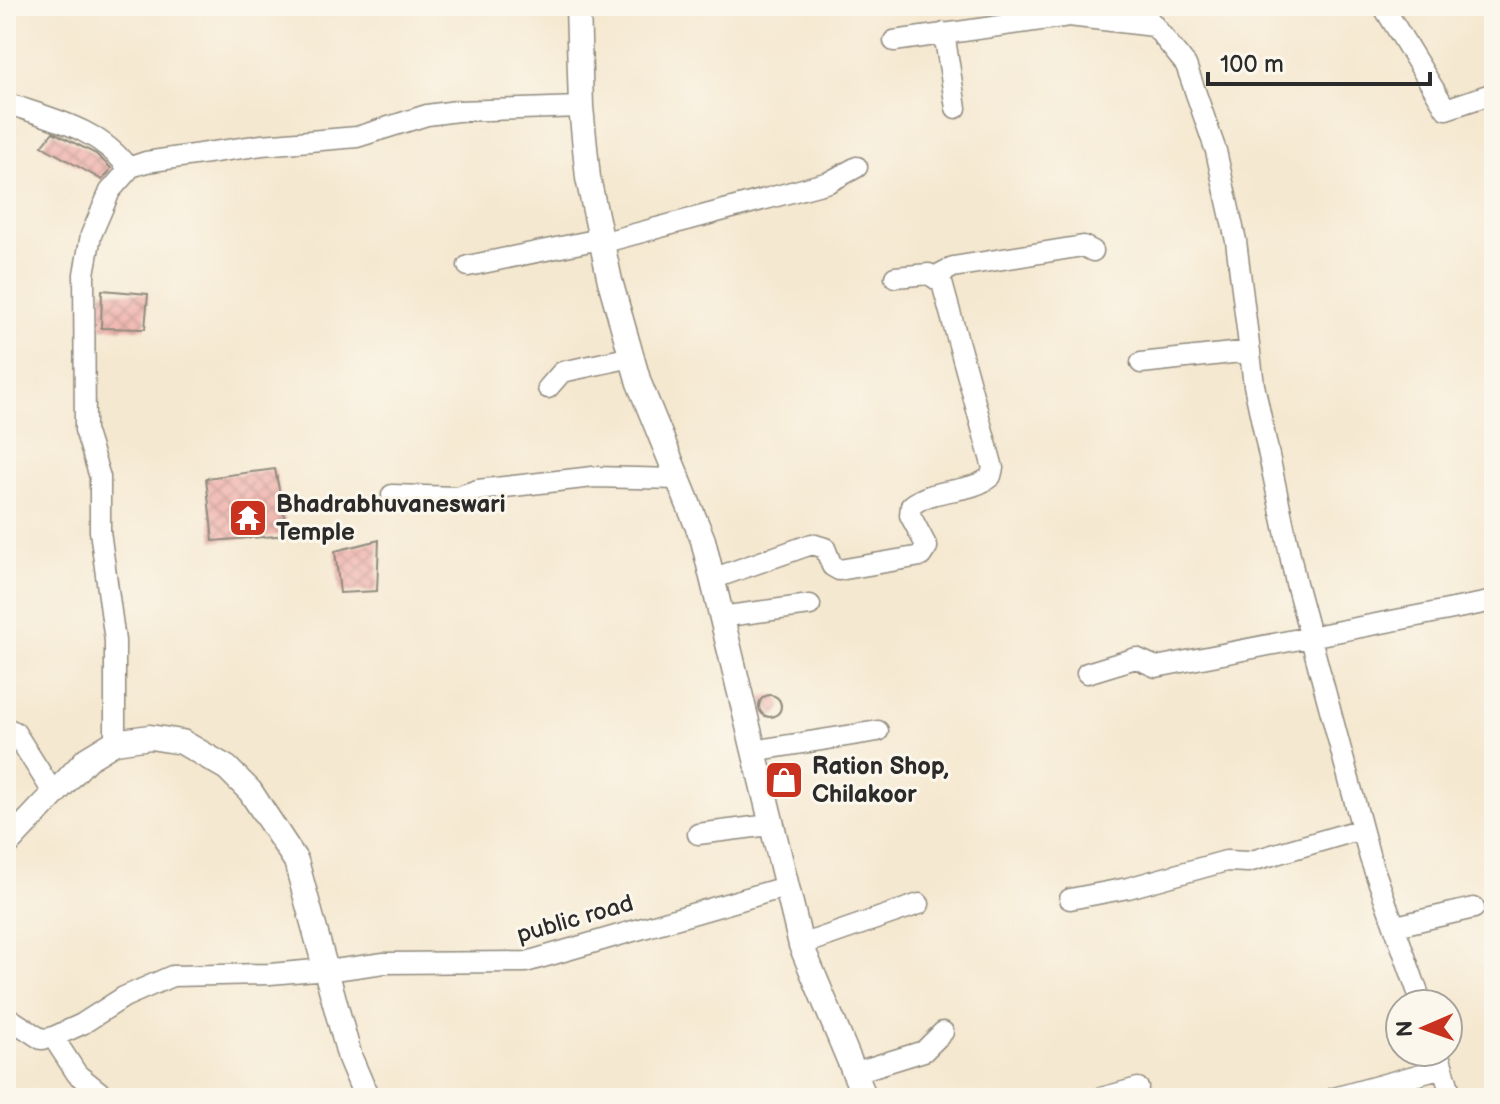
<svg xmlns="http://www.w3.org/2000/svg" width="1500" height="1104" viewBox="0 0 1500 1104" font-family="'Balsamiq Sans',sans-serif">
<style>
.building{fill:url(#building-cross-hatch)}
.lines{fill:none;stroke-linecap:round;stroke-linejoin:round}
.minor-casing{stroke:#908a7e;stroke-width:23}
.major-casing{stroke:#908a7e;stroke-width:27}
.minor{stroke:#fff;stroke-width:20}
.major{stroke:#fff;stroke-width:24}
.labels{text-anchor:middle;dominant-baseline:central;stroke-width:6;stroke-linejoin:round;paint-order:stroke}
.poi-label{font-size:24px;font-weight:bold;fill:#2b2b2b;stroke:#fbf7ec;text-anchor:start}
.street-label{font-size:24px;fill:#2b2b2b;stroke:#fbf7ec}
</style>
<defs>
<pattern id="building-cross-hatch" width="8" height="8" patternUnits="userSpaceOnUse" patternTransform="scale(2)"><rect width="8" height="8" fill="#eea9a3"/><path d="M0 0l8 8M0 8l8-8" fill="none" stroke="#c18a85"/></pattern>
</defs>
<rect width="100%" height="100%" fill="#fbf7ec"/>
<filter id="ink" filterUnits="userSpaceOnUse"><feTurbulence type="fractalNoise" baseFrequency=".0125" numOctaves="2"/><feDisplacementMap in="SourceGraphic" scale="16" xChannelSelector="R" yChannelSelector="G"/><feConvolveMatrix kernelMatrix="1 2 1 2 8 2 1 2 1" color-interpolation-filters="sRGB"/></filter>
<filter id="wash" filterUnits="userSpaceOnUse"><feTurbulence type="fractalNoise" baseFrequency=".006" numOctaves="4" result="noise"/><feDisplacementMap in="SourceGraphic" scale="32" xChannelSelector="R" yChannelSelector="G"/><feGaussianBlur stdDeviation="1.8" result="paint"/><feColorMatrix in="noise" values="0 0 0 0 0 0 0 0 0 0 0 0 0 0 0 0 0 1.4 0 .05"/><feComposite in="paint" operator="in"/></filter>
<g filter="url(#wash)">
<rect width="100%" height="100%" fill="#f5e8d0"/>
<g id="blocks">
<path class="building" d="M53,132L96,154L111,168L109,172L102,180L42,146Z
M102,290L148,294L145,329L101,328Z
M275,469L288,535L213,541L206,478Z
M379,540L377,591L340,593L335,551Z
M759 706a11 11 0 1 1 22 0a11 11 0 1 1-22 0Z"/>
</g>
</g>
<g filter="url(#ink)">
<use href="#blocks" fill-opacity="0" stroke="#908a7e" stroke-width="2"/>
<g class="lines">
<g class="minor-casing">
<path id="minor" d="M1142,6L1143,12L1186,65L1216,151L1236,241L1254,385L1296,583L1370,858L1422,1004
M1383,6L1446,109L1494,93
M944,33L956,108
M894,41L1069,16L1154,26
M6,103C52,119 99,128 129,169
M601,243L829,182L857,167
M468,266L600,239
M936,276L953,267L1083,246L1093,251
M1141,363L1250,351
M548,388L562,372L632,357
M392,495L457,497L478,490L593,477L678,479
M712,579L812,544L825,548L832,566L839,570L921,556L927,547L910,515L911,506C934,486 970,495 991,476L993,468L942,283L929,274L895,277
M720,617L810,605
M1087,673L1136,658L1156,667L1494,601
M6,728L15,732L54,794
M115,742V641L100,531V477L85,430L84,274L91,235L110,191L131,167L146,162L262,145L357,137L427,115L457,111L581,107
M753,751L878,731
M698,834L770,825
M1070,899L1128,888L1226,861L1248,862L1362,829
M1396,926L1474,908
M801,945L919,904
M327,971L384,963L526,962L785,887
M6,1016L41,1039L51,1038L82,1024L124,997L172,976L270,974L327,969
M53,1037L77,1074L107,1098
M1438,1052L1452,1098
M853,1073L924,1051L943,1032
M1101,1098L1138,1088
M1334,1098L1443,1068"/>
</g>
<g class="major-casing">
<path id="major" d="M578,6L581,107L588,178L610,281L639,383L703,540L801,945L865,1098
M6,845L87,759L115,742L150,737L182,742L227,768L250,791L296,861L350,1058L367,1098"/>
</g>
<use href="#minor" class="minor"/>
<use href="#major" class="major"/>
</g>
</g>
<defs>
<g id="temple-square" transform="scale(2)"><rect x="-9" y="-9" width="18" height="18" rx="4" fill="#c8321e" stroke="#fbf7ec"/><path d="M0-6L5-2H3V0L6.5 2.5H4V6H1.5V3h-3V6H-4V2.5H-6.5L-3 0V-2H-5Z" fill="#fff"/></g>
<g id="shop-square" transform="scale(2)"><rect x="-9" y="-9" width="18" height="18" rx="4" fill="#c8321e" stroke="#fbf7ec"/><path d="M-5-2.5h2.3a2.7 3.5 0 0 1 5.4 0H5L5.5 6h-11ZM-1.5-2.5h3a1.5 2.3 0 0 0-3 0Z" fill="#fff"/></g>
</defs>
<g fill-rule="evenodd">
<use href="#temple-square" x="248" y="518"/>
<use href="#shop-square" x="784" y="780"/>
</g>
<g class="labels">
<g class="poi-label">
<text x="276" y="504">Bhadrabhuvaneswari<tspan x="276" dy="28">Temple</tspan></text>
<text x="812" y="766">Ration Shop,<tspan x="812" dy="28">Chilakoor</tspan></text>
</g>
<g class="street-label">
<text transform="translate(575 919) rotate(-16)">public road</text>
</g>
</g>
<rect width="1500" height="1104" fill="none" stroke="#fbf7ec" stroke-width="32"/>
<g transform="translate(1424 1028) rotate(268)"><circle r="38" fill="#fbf7ec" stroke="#a8a59f" stroke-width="2"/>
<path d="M0-6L14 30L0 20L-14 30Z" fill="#c8321e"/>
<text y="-12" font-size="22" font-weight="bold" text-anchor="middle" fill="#2b2b2b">N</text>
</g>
<path d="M1208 72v12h222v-12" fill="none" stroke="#2b2b2b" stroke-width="4"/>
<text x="1220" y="72" font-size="24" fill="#2b2b2b" stroke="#fbf7ec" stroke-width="6" paint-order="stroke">100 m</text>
</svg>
